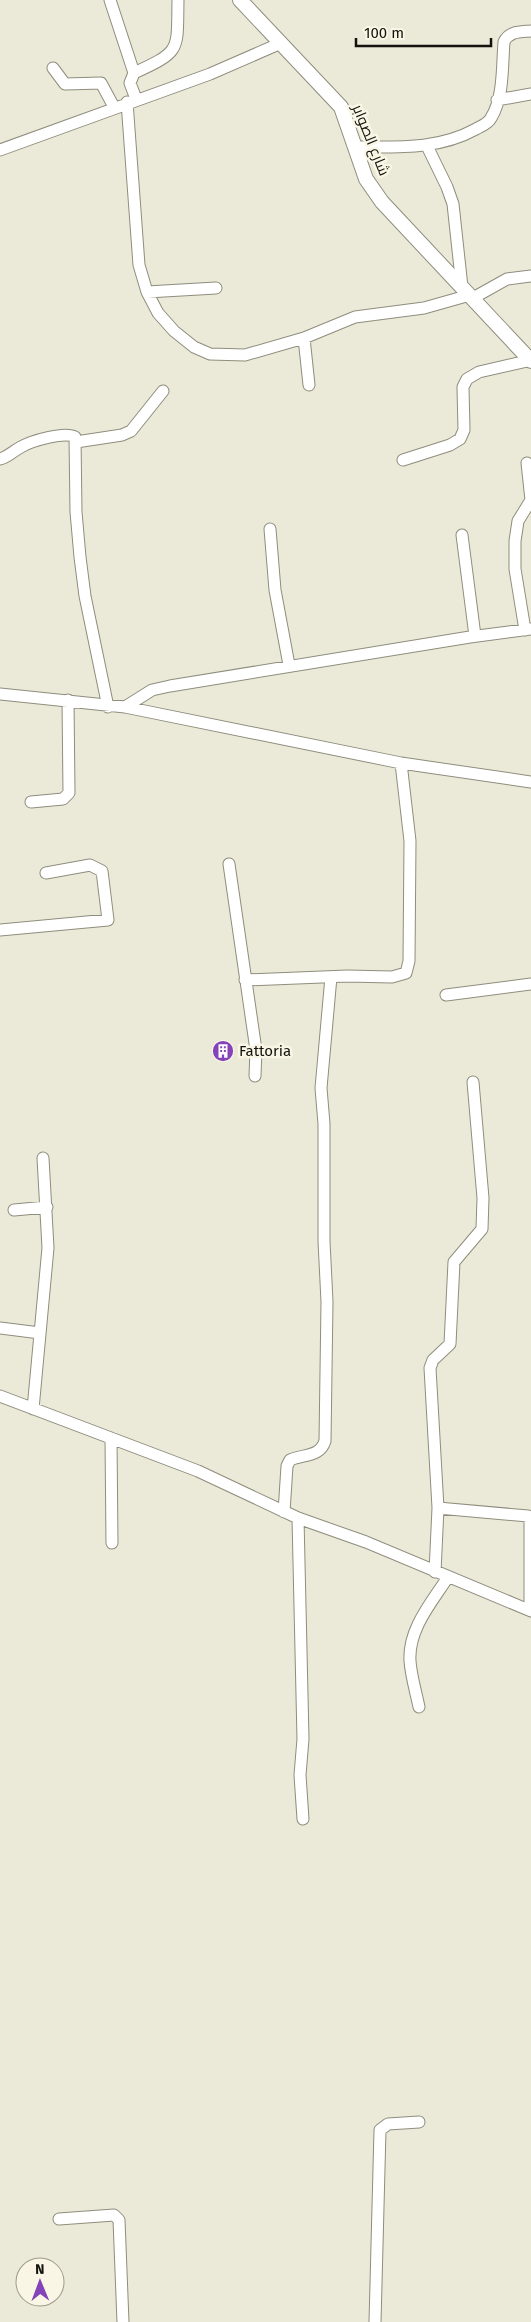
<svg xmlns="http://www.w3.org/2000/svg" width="531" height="2322" viewBox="0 0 531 2322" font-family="'Fira Sans',Cairo,sans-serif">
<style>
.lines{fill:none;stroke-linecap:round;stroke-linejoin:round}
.minor-casing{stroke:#8f8d7d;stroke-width:13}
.tertiary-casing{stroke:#8f8d7d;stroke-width:16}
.minor{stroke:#fff;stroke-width:11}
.tertiary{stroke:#fff;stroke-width:14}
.labels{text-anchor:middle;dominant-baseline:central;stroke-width:5;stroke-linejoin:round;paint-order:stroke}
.street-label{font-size:15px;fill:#13120c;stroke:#f9f6e5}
.poi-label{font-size:15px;fill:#13120c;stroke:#f9f6e5;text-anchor:start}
</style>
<rect width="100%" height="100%" fill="#ebe9d8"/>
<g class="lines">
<g class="minor-casing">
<path id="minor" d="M110,0L134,73
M53,68L65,84L101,83L114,107
M136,99L130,83L134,73C182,51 177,51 178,0
M497,100L531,94
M127,102L139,265L147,292L158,313L174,331L194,347L210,354L245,355L304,338L355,317L424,308L470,295
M427,146L447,187L453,204L462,287
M355,147C397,147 438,150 476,129C481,126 488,124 491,118C504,97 502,66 504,42C509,31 520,32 531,31
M0,150L210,74L281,43
M147,292L216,288
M473,298L507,279L531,276
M304,338L309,385
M76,442L122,435L131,431L163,391
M0,459C8,457 13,451 21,447C31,441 65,431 75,437L76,512L80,557L85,596L108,707
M403,460L450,445L460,439L464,430L463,387L467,379L479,372L531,360
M270,529L275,590L289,665
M462,535L475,636
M525,630L515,569V541L518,521L531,500L527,463
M0,694L125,707L401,763L531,782
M125,707L152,690L170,686L470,637L531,629
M31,802L63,799L69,793L68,700
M229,864L256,1050L255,1076
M0,930L108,920L102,871L90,865L46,873
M245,980L347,976L392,977L406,973L409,961L410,841L401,763
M446,995L531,984
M14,1210L47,1207
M0,1328L40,1333
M0,1396L198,1471L298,1518L366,1542L531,1611
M33,1409L48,1248L43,1158
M111,1438L112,1543
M438,1508L528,1516L530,1520V1610
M284,1512L287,1466L290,1460C304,1454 320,1457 325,1441L327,1302L324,1241V1124L321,1088L331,977
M298,1518L303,1739L300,1775L303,1819
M435,1572L438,1508L430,1368L433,1360L450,1344L454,1262L482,1229L483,1198L473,1082
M419,1707C416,1692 411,1676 410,1661C408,1629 432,1602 448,1577
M59,2219L114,2215L119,2220L123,2322
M375,2322L380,2130L388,2124L419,2122"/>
</g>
<g class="tertiary-casing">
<path id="tertiary" d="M240,0L341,107L366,179L382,202L531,361"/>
</g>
<use href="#minor" class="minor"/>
<use href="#tertiary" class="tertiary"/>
</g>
<defs>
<g id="building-disc" transform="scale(1.125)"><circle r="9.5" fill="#8443b8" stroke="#f9f6e5"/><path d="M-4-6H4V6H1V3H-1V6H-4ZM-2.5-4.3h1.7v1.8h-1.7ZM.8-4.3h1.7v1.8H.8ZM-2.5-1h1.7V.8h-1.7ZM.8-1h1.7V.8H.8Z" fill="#fff"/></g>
</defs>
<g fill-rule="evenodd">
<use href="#building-disc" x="223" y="1051"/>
</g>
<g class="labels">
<g class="street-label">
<text transform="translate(371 140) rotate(68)">شارع الصوابر</text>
</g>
<g class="poi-label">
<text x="239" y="1051">Fattoria</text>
</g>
</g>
<g transform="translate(40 2282) rotate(359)"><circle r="24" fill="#f9f6e5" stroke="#9d9b8e"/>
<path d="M0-4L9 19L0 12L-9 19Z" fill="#8443b8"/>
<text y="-8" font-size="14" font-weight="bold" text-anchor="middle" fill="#13120c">N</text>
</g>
<path d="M356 38v8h135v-8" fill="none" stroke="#13120c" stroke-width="2.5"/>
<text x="364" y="38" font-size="15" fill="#13120c" stroke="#f9f6e5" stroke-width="4" paint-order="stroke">100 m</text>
</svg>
